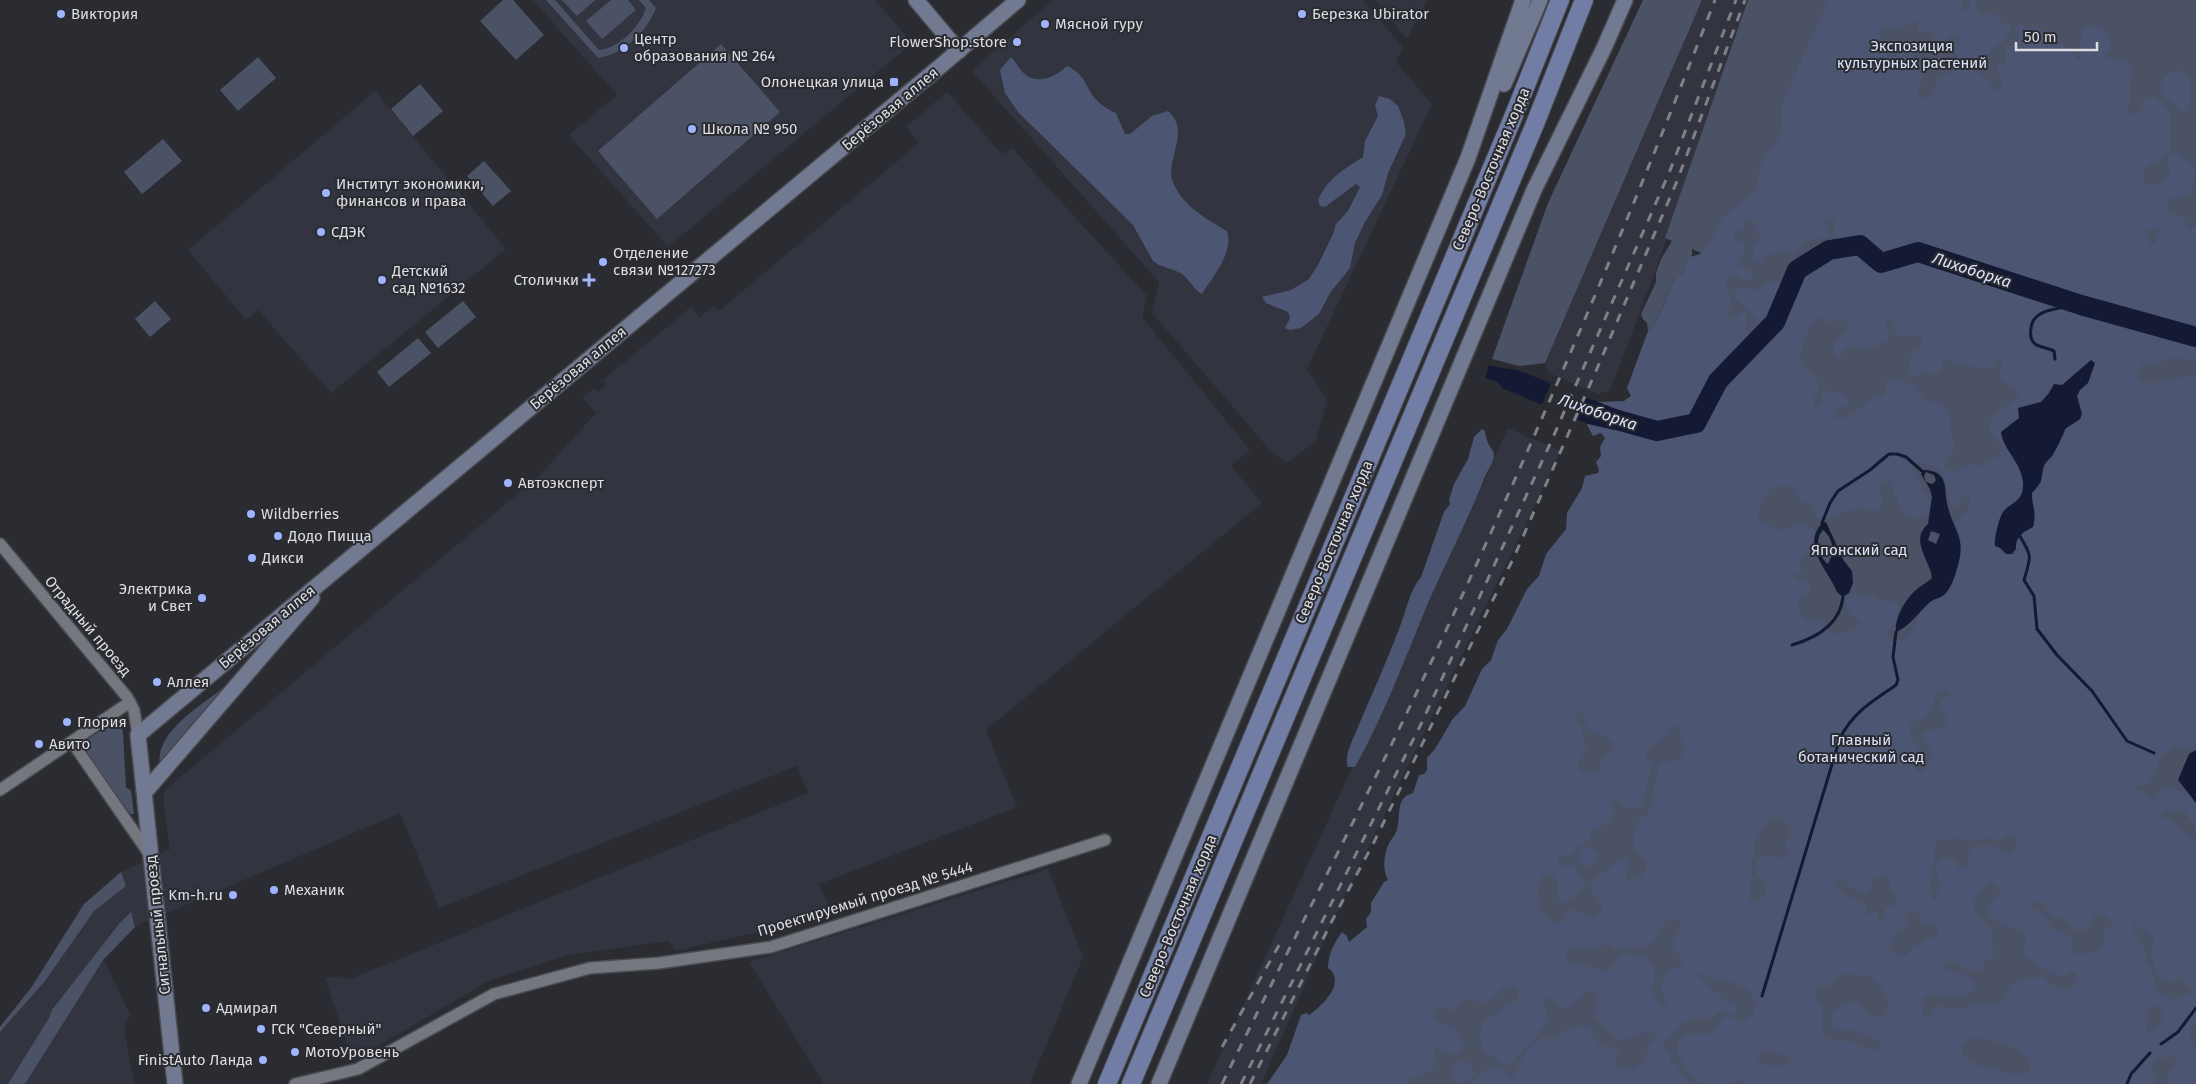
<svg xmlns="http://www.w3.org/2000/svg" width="2196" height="1084" viewBox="0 0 2196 1084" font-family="'Fira Sans',sans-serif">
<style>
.built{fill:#323440}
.green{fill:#4b5266}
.forest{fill:#4c5571;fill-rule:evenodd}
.water{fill:#141a33;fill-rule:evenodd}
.pier{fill:#2a2c32}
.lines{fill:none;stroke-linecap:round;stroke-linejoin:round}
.stream{stroke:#141a33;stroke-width:3}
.river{stroke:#141a33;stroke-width:20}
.street-casing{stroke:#48494e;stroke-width:14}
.secondary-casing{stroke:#48494e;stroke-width:18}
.primary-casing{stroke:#48494e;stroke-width:20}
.street{stroke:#74777e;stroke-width:11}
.secondary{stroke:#727a91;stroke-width:15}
.primary{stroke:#717da4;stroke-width:18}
.rail{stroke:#7e8085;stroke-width:3;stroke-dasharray:9 9;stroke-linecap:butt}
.poi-dot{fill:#9eb4fd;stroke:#2a2c32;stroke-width:2}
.labels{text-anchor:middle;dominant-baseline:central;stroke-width:4;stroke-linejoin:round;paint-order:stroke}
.poi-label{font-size:15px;fill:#dddee3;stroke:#2a2c32;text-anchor:start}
.park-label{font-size:15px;fill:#dae2f8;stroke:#2a2c32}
.street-label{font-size:15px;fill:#dddee3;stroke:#2a2c32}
.water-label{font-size:16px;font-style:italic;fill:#dce3fa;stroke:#2a2c32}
</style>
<rect width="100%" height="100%" fill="#2a2c32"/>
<path class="built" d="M533,0H875L912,43L668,247L569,135L617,95Z
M1052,0H1363L1403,47L1396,62L1432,104L1307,369L1327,400L1316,441L1287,463L1270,450L1152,313L1159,282L972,71Z
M1375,0H1427L1407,39Z
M1702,0H1756L1622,360L1609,391L1598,394L1549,373L1545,363Z
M375,91L506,249L331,393L258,310L246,320L188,250Z
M947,92L1002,154L1012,148L1147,296L1142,317L1250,450L1231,466L1262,503L986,730L1017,807L819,884L833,915L675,951L669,941L568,955L488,981L353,1061L325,978L337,976L350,979L808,793L797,766L439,908L400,813L134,927L104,960L130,1015L124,1028L134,1084H0V1027L31,988L84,904L121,872L170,849L164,808V791L540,475L596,413L583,398L594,388L598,392L606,385L603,380L691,307L700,317L713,306L719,311L919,143L906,127Z
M1508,428L1561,451L1332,923L1261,1084H1207Z
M1048,869L1083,957L1030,1084H824L749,962Z"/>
<path class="green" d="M503,0H513L544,35L516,60L480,21Z
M546,0H555L599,50C619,48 640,27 646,8L639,0H649L656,8C647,32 623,54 598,58Z
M562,0H595L577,16Z
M611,0H628L636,10L602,39L586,21Z
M1643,0H1702L1545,363L1519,366L1492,359L1548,203Z
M1748,0H2196V1084H1359L1723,262L1692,249V255L1679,277H1676L1656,322L1648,331L1647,323L1643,319L1641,314L1656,282V273L1661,259L1672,241L1665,238Z
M721,44L780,112L657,219L598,151Z
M258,57L276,78L238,111L220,90Z
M420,84L443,111L413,136L391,109Z
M163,139L182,161L142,194L124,172Z
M484,161L511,191L493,206L467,176Z
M155,301L171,319L150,337L135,319Z
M463,301L476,317L438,348L425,332Z
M418,338L431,353L389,387L377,372Z
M226,686L228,688L160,765C154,732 203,704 226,686Z
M119,719L123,732L126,788L131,790L134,814H130L84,749L85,741Z
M121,872L126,886L94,911L45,981L0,1032V1027L31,988L84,904Z
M131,912L135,927L103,960L25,1084H8L49,1018L52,1010L119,924Z"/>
<path class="forest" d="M1828,0H1961L1965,11L1970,10L1969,0H1976L1977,10L1980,15L1993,12C2000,19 2001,24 2011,25C2012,43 1980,54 1973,69L1987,78L1996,92L2002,91C2003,82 1997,75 1997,66L2007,64L2005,52L2007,45L2016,46L2019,42V37L2015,32L2016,26L2021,22L2027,30L2033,26L2038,27L2073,52L2078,60L2081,59C2083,46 2076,37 2086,26C2102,23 2112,34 2111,50L2106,53V59L2111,60L2115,58L2129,63L2132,68L2133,74L2129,88L2132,98L2128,108L2129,113L2135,114L2140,112L2142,101L2153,96C2175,110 2172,126 2170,150C2167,153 2164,157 2161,159C2148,167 2143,160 2144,182C2155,187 2163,183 2170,174L2167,159L2170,153L2179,154L2195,168C2194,188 2193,198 2170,198L2166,207L2170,212L2185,219L2189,230L2194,228L2196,225V359L2192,361L2176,356C2168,362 2155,364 2145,362L2140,369L2137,379C2148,389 2181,377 2196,374V747L2187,750L2177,744L2162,756L2151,781L2147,785L2133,788L2143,792L2153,800L2150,807L2157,798L2161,790L2172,786L2184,795L2196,797V834L2194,830L2195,824L2189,819L2187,814L2179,809L2173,813L2167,810L2160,817L2172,821L2196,842V1024H2193C2186,1035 2192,1040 2196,1050C2196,1059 2196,1074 2196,1084H2169L2167,1074L2176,1064L2177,1058C2168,1056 2157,1056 2151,1065L2155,1084H1745L1744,1080L1738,1079L1733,1084H1699L1677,1055V1043L1685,1035C1699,1035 1711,1037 1719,1024C1722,1020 1722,1018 1727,1016L1743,1023L1753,1014L1756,1003L1747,988L1729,982L1712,979L1700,973L1698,977L1726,1001L1736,1005L1738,1010L1734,1014L1722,1011L1717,1013L1715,1017C1706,1018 1691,1017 1684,1023C1677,1029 1672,1037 1663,1042L1664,1051L1670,1055L1671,1062L1678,1067V1074L1695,1084H1471L1487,1069L1497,1070L1503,1068L1511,1079C1518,1068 1527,1041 1542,1038C1547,1037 1552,1039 1558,1038C1566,1027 1580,1022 1593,1029L1592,1035L1601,1047L1610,1046L1619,1052L1615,1062L1617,1067L1631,1071L1644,1061L1650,1043L1657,1039L1651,1030L1624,1040L1618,1039L1595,1018L1597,996L1594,992L1588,991L1569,1007H1559L1552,998L1546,996C1542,1007 1546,1012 1549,1022L1508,1066C1502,1064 1498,1062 1496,1056L1491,1057L1483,1052L1480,1032L1485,1019L1496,1015L1505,1005L1518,1000L1519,990C1501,978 1501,999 1485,1002C1477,1003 1472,999 1464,1000L1460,1004L1456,1010L1451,1013L1444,1006L1433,1011L1434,1019L1455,1029L1464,1044L1463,1050L1453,1056L1433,1047L1436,1061L1432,1070L1410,1078L1406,1084H1267L1287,1055L1301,1015L1307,1013L1309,1015C1322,1006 1347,982 1328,968C1328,955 1334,943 1342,932L1347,936L1349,942L1367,927L1366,919L1371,912V903L1384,882L1388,880C1382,869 1384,854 1389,843C1392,838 1396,834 1397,829C1401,816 1395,797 1413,793L1419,775L1424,774L1427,770V758L1435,749L1452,720L1465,706L1482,669L1491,660L1498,640L1507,629L1527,589L1539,576L1546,554L1566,529L1567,513L1582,488L1585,476L1598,473L1599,470L1596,462L1601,456L1600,447L1605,438L1601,433L1593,436L1587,425L1597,402L1624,401L1631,396L1627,388L1648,331L1656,322L1676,277L1681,274L1690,257L1700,254L1713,238L1723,217L1755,192L1759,171L1767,154L1780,135L1783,125L1782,105ZM1915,21L1917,23L1919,30L1932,33L1938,46L1944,44L1951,34L1959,37L1960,42L1953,45V51L1963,63L1937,80L1932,93L1924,99H1918V93L1925,71L1922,66L1912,64L1916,47L1915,42L1909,40L1897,55L1891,57L1887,56V44L1881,38L1880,32L1884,27L1902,28ZM1835,217L1834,234L1837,243L1847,248L1841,251L1835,246L1807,257L1800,274H1791L1785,280L1766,283L1758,291L1744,286L1735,292V299L1753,314L1759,325L1749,337L1745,324L1748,321L1744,312H1741L1736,318L1731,319L1727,315L1732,308L1731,297L1726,290L1728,275L1737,274L1741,281L1744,278L1750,280L1752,278L1751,269L1739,266L1745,248L1744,242L1733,241L1735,231L1741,232L1746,225L1745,218L1755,222L1757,233L1762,237L1754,244L1753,255L1749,258L1763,264L1765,256L1771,255L1780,249L1794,254L1806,241L1826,238L1829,229L1823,220ZM2159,228L2160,230L2155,234L2156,244L2150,245L2147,231ZM1817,318H1822L1826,322L1845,320L1849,329L1836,339L1832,349L1836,358L1841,356L1844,350L1858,345L1868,350L1890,338L1887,334V319L1892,318L1893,328L1898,337L1919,335L1923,338L1920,348C1909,352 1910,360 1909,371L1917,378L1923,372L1937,374L1940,370L1943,359L1978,368H1991L1997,359L2002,362C2002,366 2000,372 2000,375C2002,384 2013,390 2020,391L2019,396L1991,418L1989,429L2003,449L1996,457L1980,467L1972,463L1955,472L1946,470C1941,460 1950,457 1954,450V443L1950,429V412L1940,403L1923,399L1915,384L1889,379L1885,382C1888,392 1885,398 1875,397C1860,407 1855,416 1836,419L1834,414L1837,409L1847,405L1849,400L1845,395L1827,390L1822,393L1820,405L1815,407L1813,402L1819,384L1814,374L1805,369L1799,356C1805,342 1807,330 1817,318ZM2091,361L2088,382L2080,390L2077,396L2082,414L2080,419L2065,429L2064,435L2056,444L2053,455L2044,466L2040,486L2032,493C2032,509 2037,509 2033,527L2023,532L2016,544L2002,550L1994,540L2013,504L2022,493L2023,481L2019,466L2004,442V428L2019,418V408C2032,405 2047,402 2051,388L2061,385ZM1915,464C1952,462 1942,489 1954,508L1958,505L1960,499L1968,495L1971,497C1971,510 1963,516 1954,523C1970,548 1955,570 1945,594L1931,601L1917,616C1919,625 1909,635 1902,640H1896L1888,636V630C1896,624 1900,612 1897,602L1880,599L1872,594L1864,598L1858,594L1850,595L1846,600C1846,611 1850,617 1861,621L1852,631L1833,634L1822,622L1805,620L1800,613L1797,600L1808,594L1812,587L1809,582L1797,580L1794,576L1803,570L1798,561L1811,550L1815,529L1801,522L1781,531L1758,521C1758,511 1764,491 1775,487C1780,485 1786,486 1791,486L1800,500L1811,504L1818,518L1827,519L1834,514C1843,515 1848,509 1857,509C1866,508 1871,513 1880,508L1882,501L1879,483L1890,481L1903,514L1912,519L1922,516L1929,512V498L1923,491L1917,475L1913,470ZM1947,690L1951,694L1941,700L1939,708L1947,719L1946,724L1936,731L1928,729L1924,734V742L1932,748C1933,759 1928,766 1920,772L1916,770C1931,744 1901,744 1912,722C1927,720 1934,712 1934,697L1940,692ZM1580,712L1585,717L1588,729L1592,732L1604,735L1614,743L1613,749C1604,759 1600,755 1600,772L1589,774L1581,772L1577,766L1586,748L1581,725L1575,719V713ZM1672,726H1677C1682,733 1689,754 1678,759C1672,762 1665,761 1659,764L1650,809C1647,817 1640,817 1637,824C1633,832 1635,840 1634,849C1645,861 1652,862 1640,878L1626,880C1628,870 1631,866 1624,858L1618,859C1616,862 1613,865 1610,868C1603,874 1586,878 1592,891C1596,898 1600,902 1602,909C1589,930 1584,904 1567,911L1563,921L1558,924L1552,922L1545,913H1540C1542,896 1533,889 1544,874H1554L1558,887V898L1561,903C1570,901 1576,893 1584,888V882L1573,866L1562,865L1558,861L1560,855L1571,856L1580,844H1585L1590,840L1591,829C1603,828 1611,823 1614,810L1612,805L1614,800L1630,810L1642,806L1652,765L1646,756L1647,751L1667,736ZM1776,817C1784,820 1790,825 1792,833L1786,843L1788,855L1783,858L1763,855C1756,860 1755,867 1757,875C1768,883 1770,894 1757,902L1750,900L1749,894L1752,877L1751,869L1755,840L1770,818ZM2007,835L2014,837L2018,844L2012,853H2004L1992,845L1974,847L1970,852L1967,867L1959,868L1954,859L1947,856L1938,861L1936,869L1940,884L1938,898L1935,900L1932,897C1929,876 1935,861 1936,841L1960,838L1972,842L1991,837L1994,840H2000ZM1877,876H1884L1890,880V889C1895,894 1898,898 1895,906L1885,908L1883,919L1879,921L1877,912L1865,915L1867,906L1864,902H1858L1836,889L1838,878C1851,883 1848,891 1868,893L1872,886L1871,880ZM1991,882L2000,889V892L1987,908C1991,925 2012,926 2025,933C2026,940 2023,947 2023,955C2031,961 2054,976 2062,977L2071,971L2077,974L2073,987L2067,990L2054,986L2042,977L2023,979L2013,983L2000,1003L1973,1005L1957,1009L1939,1006L1933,1008L1932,1013L1928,1018L1923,1017L1924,996L1929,993C1940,997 1953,996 1965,996C1992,978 1958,974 1945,969L1944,963L1950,961L1966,969L1980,971L1986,961L1994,955V949L1990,945L1993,934L1992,930C1982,916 1964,912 1979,893C1983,889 1986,885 1991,882ZM2035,901H2042L2051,915L2065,919L2076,931H2087C2092,926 2092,917 2098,913L2106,915L2113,923L2103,932C2107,953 2090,955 2073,953L2072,937L2054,929L2045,915L2031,908L2030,902ZM1909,912L1918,913L1921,922L1925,925L1933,924L1939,929L1937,936L1923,941L1920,945H1915L1906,956L1898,955L1889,949L1897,931L1905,929L1909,920L1904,916ZM1669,919H1675L1680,923V929L1672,946L1684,962L1682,967C1667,967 1663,976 1661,990L1665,994L1664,1000L1667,1004L1664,1007L1660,1005L1659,1000L1652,997L1654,989L1652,985C1653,981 1655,977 1655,973C1655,957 1634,955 1622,954L1607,973L1588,965L1569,963L1565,959L1569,949C1582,943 1592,951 1608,944L1617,950C1628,946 1644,949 1652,942C1659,935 1661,925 1669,919ZM2133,921L2140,929L2149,933L2154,939C2149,947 2154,974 2162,980C2165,982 2170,983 2173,983L2183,977L2186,986L2193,991V993L2185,994L2175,1000C2161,994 2154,992 2154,976L2151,974V965L2145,963V948L2132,935L2135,929ZM1844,974L1871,976C1881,989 1899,1005 1880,1018L1869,1015C1867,1012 1865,1007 1862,1005C1853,995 1836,1007 1831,1017L1833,1028C1840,1032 1843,1029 1849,1030C1857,1031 1875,1038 1881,1042L1880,1048L1874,1051L1849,1041H1835L1823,1035L1821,1022L1823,1006C1817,1000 1813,995 1818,987L1831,985L1838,976ZM2154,1005L2159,1008L2163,1015L2158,1027L2154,1028L2150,1033H2147L2145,1029L2148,1022L2147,1012ZM1976,1038C1996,1040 2011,1045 2027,1057L2030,1069L2024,1075C2011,1074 1962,1066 1962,1049C1962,1041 1969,1039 1976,1038ZM1767,1048C1775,1054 1786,1054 1792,1060C1783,1069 1770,1066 1759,1062L1757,1059L1759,1052Z
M1011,57C1016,62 1021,72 1027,76C1041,84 1057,76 1067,66C1084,74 1084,82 1093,96C1099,104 1107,109 1116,113L1125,134H1130L1152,116L1168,111C1192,131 1164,161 1173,182C1182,206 1207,219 1227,231C1234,253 1213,276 1202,294C1193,289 1190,280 1182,274C1173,268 1161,268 1153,261L1133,225L1018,112L1005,93L1000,70Z
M2178,70C2196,79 2191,92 2188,112L2182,113L2164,96L2159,89C2162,78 2168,72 2178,70Z
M1379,96L1390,99L1398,106L1404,122L1406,134L1388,173L1382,195L1365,222L1355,243L1350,268L1330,293L1319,314L1301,328L1290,330L1285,328L1290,318L1288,312L1266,303L1262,297L1291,290L1309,279L1318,265L1333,234L1336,224L1348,211L1360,187L1356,184L1325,207L1320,206L1318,200C1326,180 1344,169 1363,157L1365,141L1378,116L1375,106Z
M1482,429L1485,431C1488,456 1503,446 1486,474C1469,518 1447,560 1428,603C1405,659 1384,715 1355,767H1348C1343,756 1354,738 1358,727C1372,694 1386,663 1399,629C1406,612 1409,591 1421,577L1444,512L1450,504L1449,500L1454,484L1468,459L1474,437Z
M1578 857a10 10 0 1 1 20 0a10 10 0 1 1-20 0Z
M1451 1072a11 11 0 1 1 22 0a11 11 0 1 1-22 0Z"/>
<path class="water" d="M2091,360L2095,363L2088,383L2080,390L2077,396L2082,414L2080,419L2065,429C2065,432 2054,454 2052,456C2049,460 2046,461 2044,466C2039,482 2046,477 2032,493C2032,509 2037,509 2033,527C2023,532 2015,537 2016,549L2012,554H2006L2000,548L1995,546C1994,539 1999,518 2003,512C2008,505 2019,502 2022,493C2029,468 2003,452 2001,432L2019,418L2018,408L2041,402L2049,393L2054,384L2062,385Z
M1489,365C1501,369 1512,368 1523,372L1621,411L1614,430L1588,424L1502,388L1498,382L1485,378Z
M1924,470C1948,471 1944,486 1947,503C1954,535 1968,535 1956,572C1954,579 1950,590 1944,595C1940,598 1934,599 1930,602C1919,612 1910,626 1896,632C1894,619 1906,598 1916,590C1921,585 1927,583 1932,578C1930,560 1909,540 1928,524L1932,497L1930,489L1921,474ZM1926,472L1934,475L1936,480L1934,483L1932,484L1926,482L1924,476ZM1931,531L1940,534L1936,544L1928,540Z
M1826,522L1844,561L1852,571L1853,583L1849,593L1843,597L1837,592C1828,569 1801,547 1822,523ZM1823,530C1834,539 1835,552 1828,564C1818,557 1814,539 1823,530Z
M2196,750V803L2178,780L2189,754Z"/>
<path class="pier" d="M1552,381L1587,396L1576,422L1541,407Z"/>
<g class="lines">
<path class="stream" d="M2195,339L2196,345
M2055,359L2054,351C2048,348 2039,347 2035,344C2031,340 2030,334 2031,329C2032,307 2065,308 2081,305
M1822,523L1830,503L1838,491L1870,470L1889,454H1897L1906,457L1922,471
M2018,533C2032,556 2032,554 2024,580L2034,596L2037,629L2057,655L2092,691L2127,741L2154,753
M1792,645C1816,638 1840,624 1843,597
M1762,996L1840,738C1854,711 1872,702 1896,685L1898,680L1893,657L1896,632
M2161,1044L2178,1032L2196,1008
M2127,1084L2131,1074L2150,1053"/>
<path class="river" d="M1592,413L1657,431L1696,423L1718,381L1775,322L1797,270L1829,250L1860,245L1881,263L1918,252L2081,305L2196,337"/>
<g class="street-casing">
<path id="street" d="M0,544L127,697L134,710L138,735
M72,742L150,855
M0,790L130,702
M295,1084L358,1069L494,994L590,968L659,963L771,947L1105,840"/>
</g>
<g class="secondary-casing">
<path id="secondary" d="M916,0L959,51
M1504,84L1540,0
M145,792L312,598
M175,1084L138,735L943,64L1018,0
M1079,1084L1468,158L1523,0
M1159,1084L1534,190L1604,48L1625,0"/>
</g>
<g class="primary-casing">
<path id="primary" d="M1107,1084L1514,115L1560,0
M1131,1084L1535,124L1584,0"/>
</g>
<use href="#street" class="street"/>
<use href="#secondary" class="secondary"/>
<use href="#primary" class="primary"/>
<path class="rail" d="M1222,1047L1283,938
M1222,1084C1295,935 1372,789 1442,639C1540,429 1631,216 1715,0
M1241,1084L1422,722L1550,444L1669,173L1736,0
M1250,1084L1332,921L1375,840L1514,557L1596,371L1677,181L1745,0"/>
</g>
<g class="poi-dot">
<circle cx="61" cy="14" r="5"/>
<circle cx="1302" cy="14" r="5"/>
<circle cx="1045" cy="24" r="5"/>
<circle cx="1017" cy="42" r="5"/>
<circle cx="624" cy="48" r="5"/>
<rect x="889" y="77" width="10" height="10" rx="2.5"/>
<circle cx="692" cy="129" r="5"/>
<circle cx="326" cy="193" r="5"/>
<circle cx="321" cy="232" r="5"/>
<circle cx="603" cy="262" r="5"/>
<circle cx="382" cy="280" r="5"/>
<path d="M586.5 272.5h5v5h5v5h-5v5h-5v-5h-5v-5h5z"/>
<circle cx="508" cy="483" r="5"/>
<circle cx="251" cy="514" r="5"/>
<circle cx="278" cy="536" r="5"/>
<circle cx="252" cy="558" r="5"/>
<circle cx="202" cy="598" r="5"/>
<circle cx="157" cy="682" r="5"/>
<circle cx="67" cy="722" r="5"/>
<circle cx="39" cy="744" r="5"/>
<circle cx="274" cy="890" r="5"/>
<circle cx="233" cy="895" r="5"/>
<circle cx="206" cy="1008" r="5"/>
<circle cx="261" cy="1029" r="5"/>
<circle cx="295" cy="1052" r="5"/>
<circle cx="263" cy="1060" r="5"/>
</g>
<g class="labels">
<g class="poi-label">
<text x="71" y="14">Виктория</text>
<text x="1312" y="14">Березка Ubirator</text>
<text x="1055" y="24">Мясной гуру</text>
<text x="634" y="39">Центр<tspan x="634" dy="17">образования № 264</tspan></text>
<text x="1007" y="42" text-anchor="end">FlowerShop.store</text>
<text x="884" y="82" text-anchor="end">Олонецкая улица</text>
<text x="702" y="129">Школа № 950</text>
<text x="336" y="184">Институт экономики,<tspan x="336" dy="17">финансов и права</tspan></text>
<text x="331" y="232">СДЭК</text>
<text x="613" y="253">Отделение<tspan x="613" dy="17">связи №127273</tspan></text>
<text x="392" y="271">Детский<tspan x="392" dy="17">сад №1632</tspan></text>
<text x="579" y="280" text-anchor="end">Столички</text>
<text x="518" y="483">Автоэксперт</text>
<text x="261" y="514">Wildberries</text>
<text x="288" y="536">Додо Пицца</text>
<text x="262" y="558">Дикси</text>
<text x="192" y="589" text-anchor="end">Электрика<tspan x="192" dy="17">и Свет</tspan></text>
<text x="167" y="682">Аллея</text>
<text x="77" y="722">Глория</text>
<text x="49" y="744">Авито</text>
<text x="284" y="890">Механик</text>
<text x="223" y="895" text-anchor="end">Km-h.ru</text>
<text x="216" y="1008">Адмирал</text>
<text x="271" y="1029">ГСК "Северный"</text>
<text x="305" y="1052">МотоУровень</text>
<text x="253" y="1060" text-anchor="end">FinistAuto Ланда</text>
</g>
<g class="park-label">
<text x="1912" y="46">Экспозиция<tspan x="1912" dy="17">культурных растений</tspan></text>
<text x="1859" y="550">Японский сад</text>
<text x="1861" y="740">Главный<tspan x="1861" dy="17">ботанический сад</tspan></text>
</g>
<g class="street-label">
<text transform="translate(890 109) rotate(-40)">Берёзовая аллея</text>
<text transform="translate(1491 169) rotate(-67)">Северо-Восточная хорда</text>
<text transform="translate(578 368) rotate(-40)">Берёзовая аллея</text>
<text transform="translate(1334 542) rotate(-67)">Северо-Восточная хорда</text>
<text transform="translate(88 626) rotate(50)">Отрадный проезд</text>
<text transform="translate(267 627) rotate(-40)">Берёзовая аллея</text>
<text transform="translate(865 899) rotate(-17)">Проектируемый проезд № 5444</text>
<text transform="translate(1178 916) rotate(-67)">Северо-Восточная хорда</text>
<text transform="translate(158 925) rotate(-96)">Сигнальный проезд</text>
</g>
<g class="water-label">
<text transform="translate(1972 270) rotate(18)">Лихоборка</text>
<text transform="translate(1598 412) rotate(19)">Лихоборка</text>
</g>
</g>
<path d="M2016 42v8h81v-8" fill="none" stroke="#dddee3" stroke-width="2.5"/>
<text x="2024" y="42" font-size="15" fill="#dddee3" stroke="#2a2c32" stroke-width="4" paint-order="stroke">50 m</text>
</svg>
